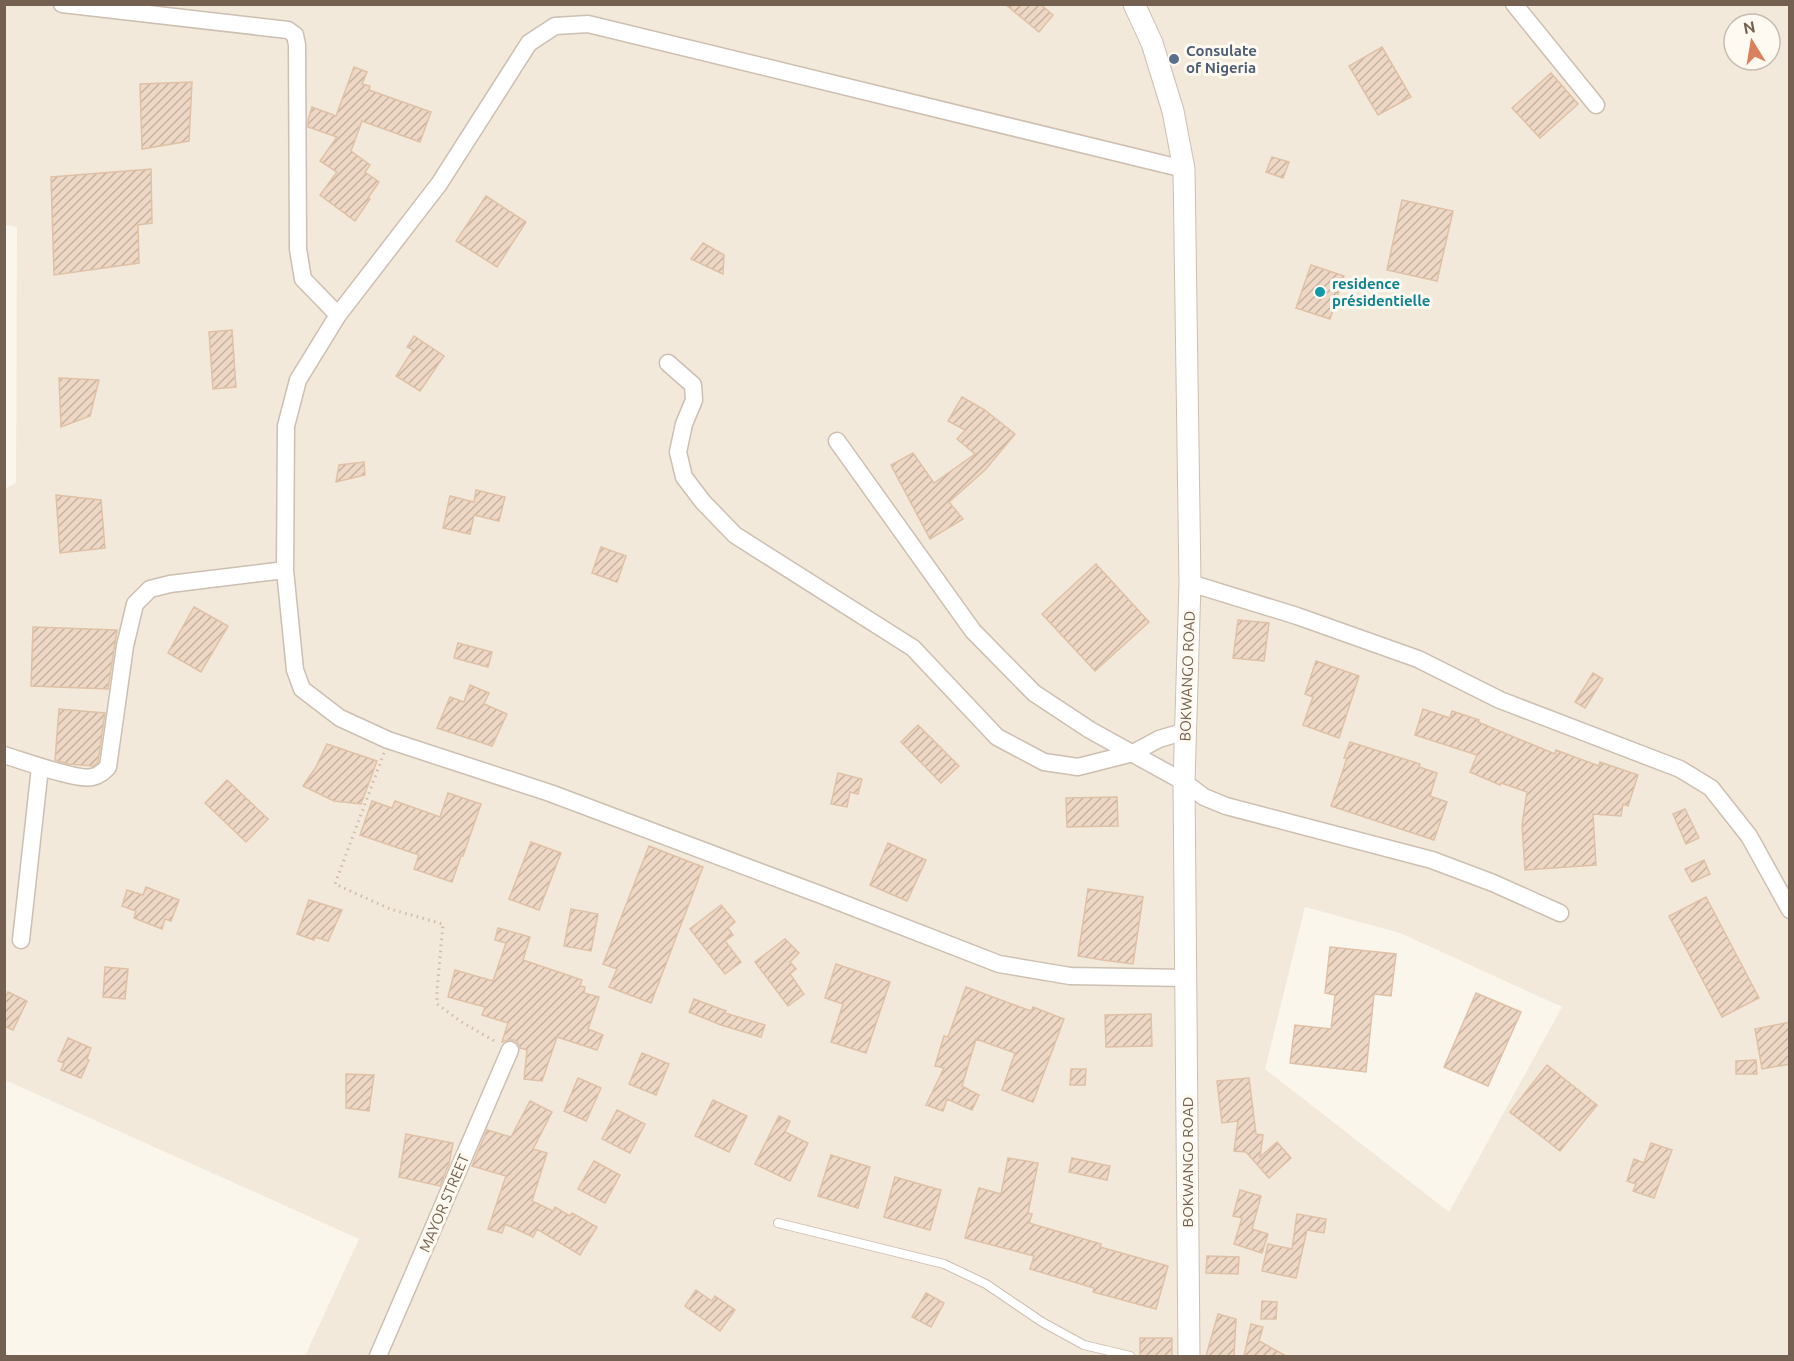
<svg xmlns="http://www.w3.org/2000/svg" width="1794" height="1361" viewBox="0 0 1794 1361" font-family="Ubuntu,sans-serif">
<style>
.residential{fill:#f2e9da;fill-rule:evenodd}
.building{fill:url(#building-hatch);stroke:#dfc1a7;stroke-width:1.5}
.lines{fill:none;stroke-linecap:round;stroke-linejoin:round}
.service-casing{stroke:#cdbfb1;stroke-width:10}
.minor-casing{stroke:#cdbfb1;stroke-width:19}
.tertiary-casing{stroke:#cdbfb1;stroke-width:23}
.path{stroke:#d3bca7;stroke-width:3;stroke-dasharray:1.5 4.5;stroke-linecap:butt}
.service{stroke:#fff;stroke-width:8}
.minor{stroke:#fff;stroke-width:16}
.tertiary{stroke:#fff;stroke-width:21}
.service-dot{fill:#5c6f8a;stroke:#fefaf1;stroke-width:2}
.culture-dot{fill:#0f9aa8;stroke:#fefaf1;stroke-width:2}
.labels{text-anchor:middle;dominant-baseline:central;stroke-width:6;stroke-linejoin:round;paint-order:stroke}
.service-label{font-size:15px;font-weight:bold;fill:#4e5e75;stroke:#fefaf1;text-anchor:start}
.culture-label{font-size:15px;font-weight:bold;fill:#0d838f;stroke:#fefaf1;text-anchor:start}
.street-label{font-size:15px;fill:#746050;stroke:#fefaf1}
</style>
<defs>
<pattern id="building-hatch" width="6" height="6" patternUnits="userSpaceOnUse" patternTransform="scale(1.5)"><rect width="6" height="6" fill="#eed8c5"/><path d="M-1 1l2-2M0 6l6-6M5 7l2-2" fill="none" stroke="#c5b3a2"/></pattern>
</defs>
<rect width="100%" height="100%" fill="#fbf6eb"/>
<path class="residential" d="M5,5H1789V1356H305L359,1239L5,1080L4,489L16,483L17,227L5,225ZM1734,24H1770V60H1734ZM1305,907L1400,933L1562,1007L1449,1212L1265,1069Z"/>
<path class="building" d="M1005,4H1040L1053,15L1039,32Z
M1382,47L1411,97L1378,115L1349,66Z
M354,67L367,72L362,84L370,86L369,90L431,112L420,142L362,121L351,151L370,165L365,172L379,182L368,198L370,199L355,221L320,195L337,172L320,161L337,137L308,127V120L312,107L336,116Z
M1551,73L1578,104L1540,138L1512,108Z
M192,82L189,141L142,149L140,84Z
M1272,157L1289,162L1283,178L1266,172Z
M151,169L152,223L138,225L139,263L54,275L51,177Z
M486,196L526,222L497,267L456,241Z
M1402,200L1453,211L1437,281L1387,270Z
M703,243L724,255L723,274L691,259Z
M1311,265L1344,276L1330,319L1296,308Z
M232,330L236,387L213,389L209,332Z
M414,336L444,356L420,391L396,376L413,350L407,347Z
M59,378L99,380L90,416L61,427Z
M962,397L985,410L1015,434L985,470L949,502L963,519L930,539L891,465L913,453L934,483L975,454L957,439L965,430L948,421Z
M364,462L365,475L336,482L339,465Z
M476,490L505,497L499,521L474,515L470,534L443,528L450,496L474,502Z
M56,495L101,500L105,548L60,553Z
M601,547L626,556L617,582L592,573Z
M1096,564L1149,622L1095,671L1042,614Z
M194,607L228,626L201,672L168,653Z
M1238,620L1269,623L1264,661L1233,658Z
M33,627L117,630L108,689L31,686Z
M458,643L492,652L488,667L454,658Z
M1316,661L1359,676L1339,738L1303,725L1313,697L1305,694Z
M1593,673L1603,679L1585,708L1575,702Z
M470,685L489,693L484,704L507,714L492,746L437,728L450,697L464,702Z
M59,709L105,713L98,762L94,766L68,764L55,760Z
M1423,709L1450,718L1452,711L1479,720L1478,722L1555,754L1556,750L1599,766L1600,762L1638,775L1628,806L1623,804L1621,816L1593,814L1596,865L1525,870L1522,825L1527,792L1501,783L1500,785L1470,772L1477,755L1415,735Z
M918,725L959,766L941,783L901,742Z
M1350,742L1420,764L1419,767L1437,773L1430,796L1447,802L1434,840L1331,806L1347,758H1344Z
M327,744L377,761L361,804L334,801L303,786L316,767Z
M838,773L862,779L858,794L850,792L847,807L831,804Z
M227,780L268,819L246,842L205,803Z
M448,793L481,804L463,856H461L452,882L414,869L419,855L360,835L372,801L392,808L395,801L440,817Z
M1117,797L1118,826L1067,827L1066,798Z
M1685,809L1699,838L1686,844L1673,814Z
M531,842L561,853L539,910L509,899Z
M888,843L926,860L907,901L870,885Z
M649,846L703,867L651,1003L609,987L617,969L603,964Z
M1704,860L1710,874L1692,882L1685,869Z
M146,887L179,900L171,921L165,919L162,929L134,918L136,911L122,906L127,890L143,895Z
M1088,889L1143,897L1133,964L1103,960V958L1102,960L1078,956Z
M1706,897L1759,998L1722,1017L1669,916Z
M309,900L342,910L328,941L315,937L314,940L297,934Z
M721,905L735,922L728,928L733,935L725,941L741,962L725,974L690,929Z
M571,909L598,914L591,951L564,946Z
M498,928L530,937L523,960L582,980L580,986L585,987L584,993L599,997L588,1029L603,1035L597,1050L557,1037L542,1081L524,1079L527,1050L520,1048L518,1043L514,1040H508L502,1042L508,1023L482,1015L485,1007L448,997L455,970L493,981L506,943L495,940Z
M785,939L799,953L790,962L796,969L790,974L804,994L788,1006L755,962Z
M1330,947L1396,954L1391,996L1374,994L1366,1072L1290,1063L1295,1025L1331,1029L1335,995L1325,993Z
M836,964L890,982L866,1053L831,1042L843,1004L825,998Z
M105,967L128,969L125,999L103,997Z
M966,987L1031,1011L1033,1007L1064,1019L1033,1102L1002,1090L1015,1053L976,1039L962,1086L979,1095L972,1110L947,1099L943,1111L926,1105L944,1068L935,1066L944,1036L948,1037Z
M8,992L27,1001L13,1030L4,1026V1000Z
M1476,993L1521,1012L1488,1086L1444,1067Z
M694,999L726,1011L725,1013L765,1025L761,1037L721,1025L689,1012Z
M1151,1014L1152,1046L1106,1047L1105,1015Z
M1790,1022V1064L1762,1069L1755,1029Z
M68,1038L91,1048L87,1059L89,1060L81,1078L61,1070L64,1063L58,1061Z
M642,1053L669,1064L656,1095L629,1084Z
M1756,1060L1757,1074H1736V1061Z
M1547,1065L1597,1105L1560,1151L1510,1112Z
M1071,1069H1086L1085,1085H1070Z
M346,1074L374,1075L369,1111L346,1108Z
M578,1078L601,1088L586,1121L564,1111Z
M1249,1078L1256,1134L1263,1135L1260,1157L1277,1142L1291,1158L1269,1178L1246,1152L1234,1151L1238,1121L1222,1123L1217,1081Z
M713,1100L747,1116L729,1152L695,1136Z
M530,1101L552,1112L533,1149L547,1153L532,1201L553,1211L555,1207L570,1216L572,1213L597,1227L580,1255L537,1229L533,1237L505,1224L502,1233L488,1229L506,1176L472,1166L487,1130L511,1137Z
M617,1110L645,1124L630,1153L602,1139Z
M779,1116L790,1121L785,1132L808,1143L790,1181L755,1164Z
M406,1134L453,1143L449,1164L440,1186L399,1177Z
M1651,1143L1672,1150L1654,1198L1633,1191L1636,1184L1627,1181L1634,1159L1644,1163Z
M831,1155L870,1167L858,1208L818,1196Z
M1008,1158L1038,1163L1028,1213L1032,1214L1029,1223L1101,1244L1100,1247L1168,1266L1156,1309L1093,1292L1094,1288L1030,1269L1034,1256L965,1238L979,1188L1001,1194Z
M1072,1158L1110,1166L1107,1180L1069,1172Z
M594,1161L620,1175L605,1203L578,1189Z
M895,1177L941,1190L930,1230L884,1217Z
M1240,1190L1261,1196L1252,1229L1268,1234L1262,1253L1234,1244L1242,1218L1233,1216Z
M1297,1214L1326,1219L1324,1233L1307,1230L1296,1278L1262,1271L1268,1244L1292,1249Z
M1207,1256L1239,1257L1238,1274L1206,1273Z
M696,1290L712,1301L715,1296L735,1310L720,1331L685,1306Z
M926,1293L944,1303L931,1327L912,1317Z
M1262,1301L1277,1302L1276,1319H1261Z
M1218,1314L1236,1319L1234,1356H1206Z
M1251,1324L1263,1327L1259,1341L1286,1356H1244Z
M1140,1338H1172V1356H1140Z"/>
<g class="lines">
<g class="service-casing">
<path id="service" d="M778,1223L944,1264L986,1284L1042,1322L1084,1345L1130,1356"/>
</g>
<g class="minor-casing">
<path id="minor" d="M62,4L288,30L295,35L297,45L298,249L303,279L338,315
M1514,4L1596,105
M1184,169L588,24L555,26L529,43L439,184L338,315L298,380L286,426L285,570L295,670L302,689L340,718L388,740L550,793L824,896L999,964L1070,976L1186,978
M668,363L693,385L694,400L684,424L678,452L684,477L703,502L735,535L913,648L997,737L1044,762L1078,767L1133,753L1159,739L1186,731
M837,441L973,631L1034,693L1090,730L1184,782L1204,797L1226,806L1432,860L1493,883L1560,913
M1190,583L1297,616L1418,659L1500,700L1680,769L1711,788L1749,836L1790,910
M4,755C21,760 78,781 92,777C99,776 103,772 108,767L125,646L135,604L150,589L170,584L285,570
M21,940L40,767
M378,1356L510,1050"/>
</g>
<g class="tertiary-casing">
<path id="tertiary" d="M1134,4L1152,43L1173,111L1184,169L1190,583L1184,782L1189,1356"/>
</g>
<path class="path" d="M384,753L335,884L390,909L443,924L437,991V1004L463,1023L498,1043"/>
<use href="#service" class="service"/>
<use href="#minor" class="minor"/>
<use href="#tertiary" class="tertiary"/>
</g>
<circle class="service-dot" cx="1174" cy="59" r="6"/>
<circle class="culture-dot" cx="1320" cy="292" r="6"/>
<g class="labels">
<g class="service-label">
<text x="1186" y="50">Consulate<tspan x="1186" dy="17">of Nigeria</tspan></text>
</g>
<g class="culture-label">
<text x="1332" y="283">residence<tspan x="1332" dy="17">présidentielle</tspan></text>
</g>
<g class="street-label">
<text transform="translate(1187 676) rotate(-88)">BOKWANGO ROAD</text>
<text transform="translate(1187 1162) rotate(-90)">BOKWANGO ROAD</text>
<text transform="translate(444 1203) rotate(-67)">MAYOR STREET</text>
</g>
</g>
<rect width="1794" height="1361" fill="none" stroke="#746050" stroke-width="12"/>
<g transform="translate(1752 42) rotate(349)"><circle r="28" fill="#fefaf1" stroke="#c7bcb1" stroke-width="1.5"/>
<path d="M0-4.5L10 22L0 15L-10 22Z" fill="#d9815c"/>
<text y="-9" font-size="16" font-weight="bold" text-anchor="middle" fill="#746050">N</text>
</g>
</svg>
